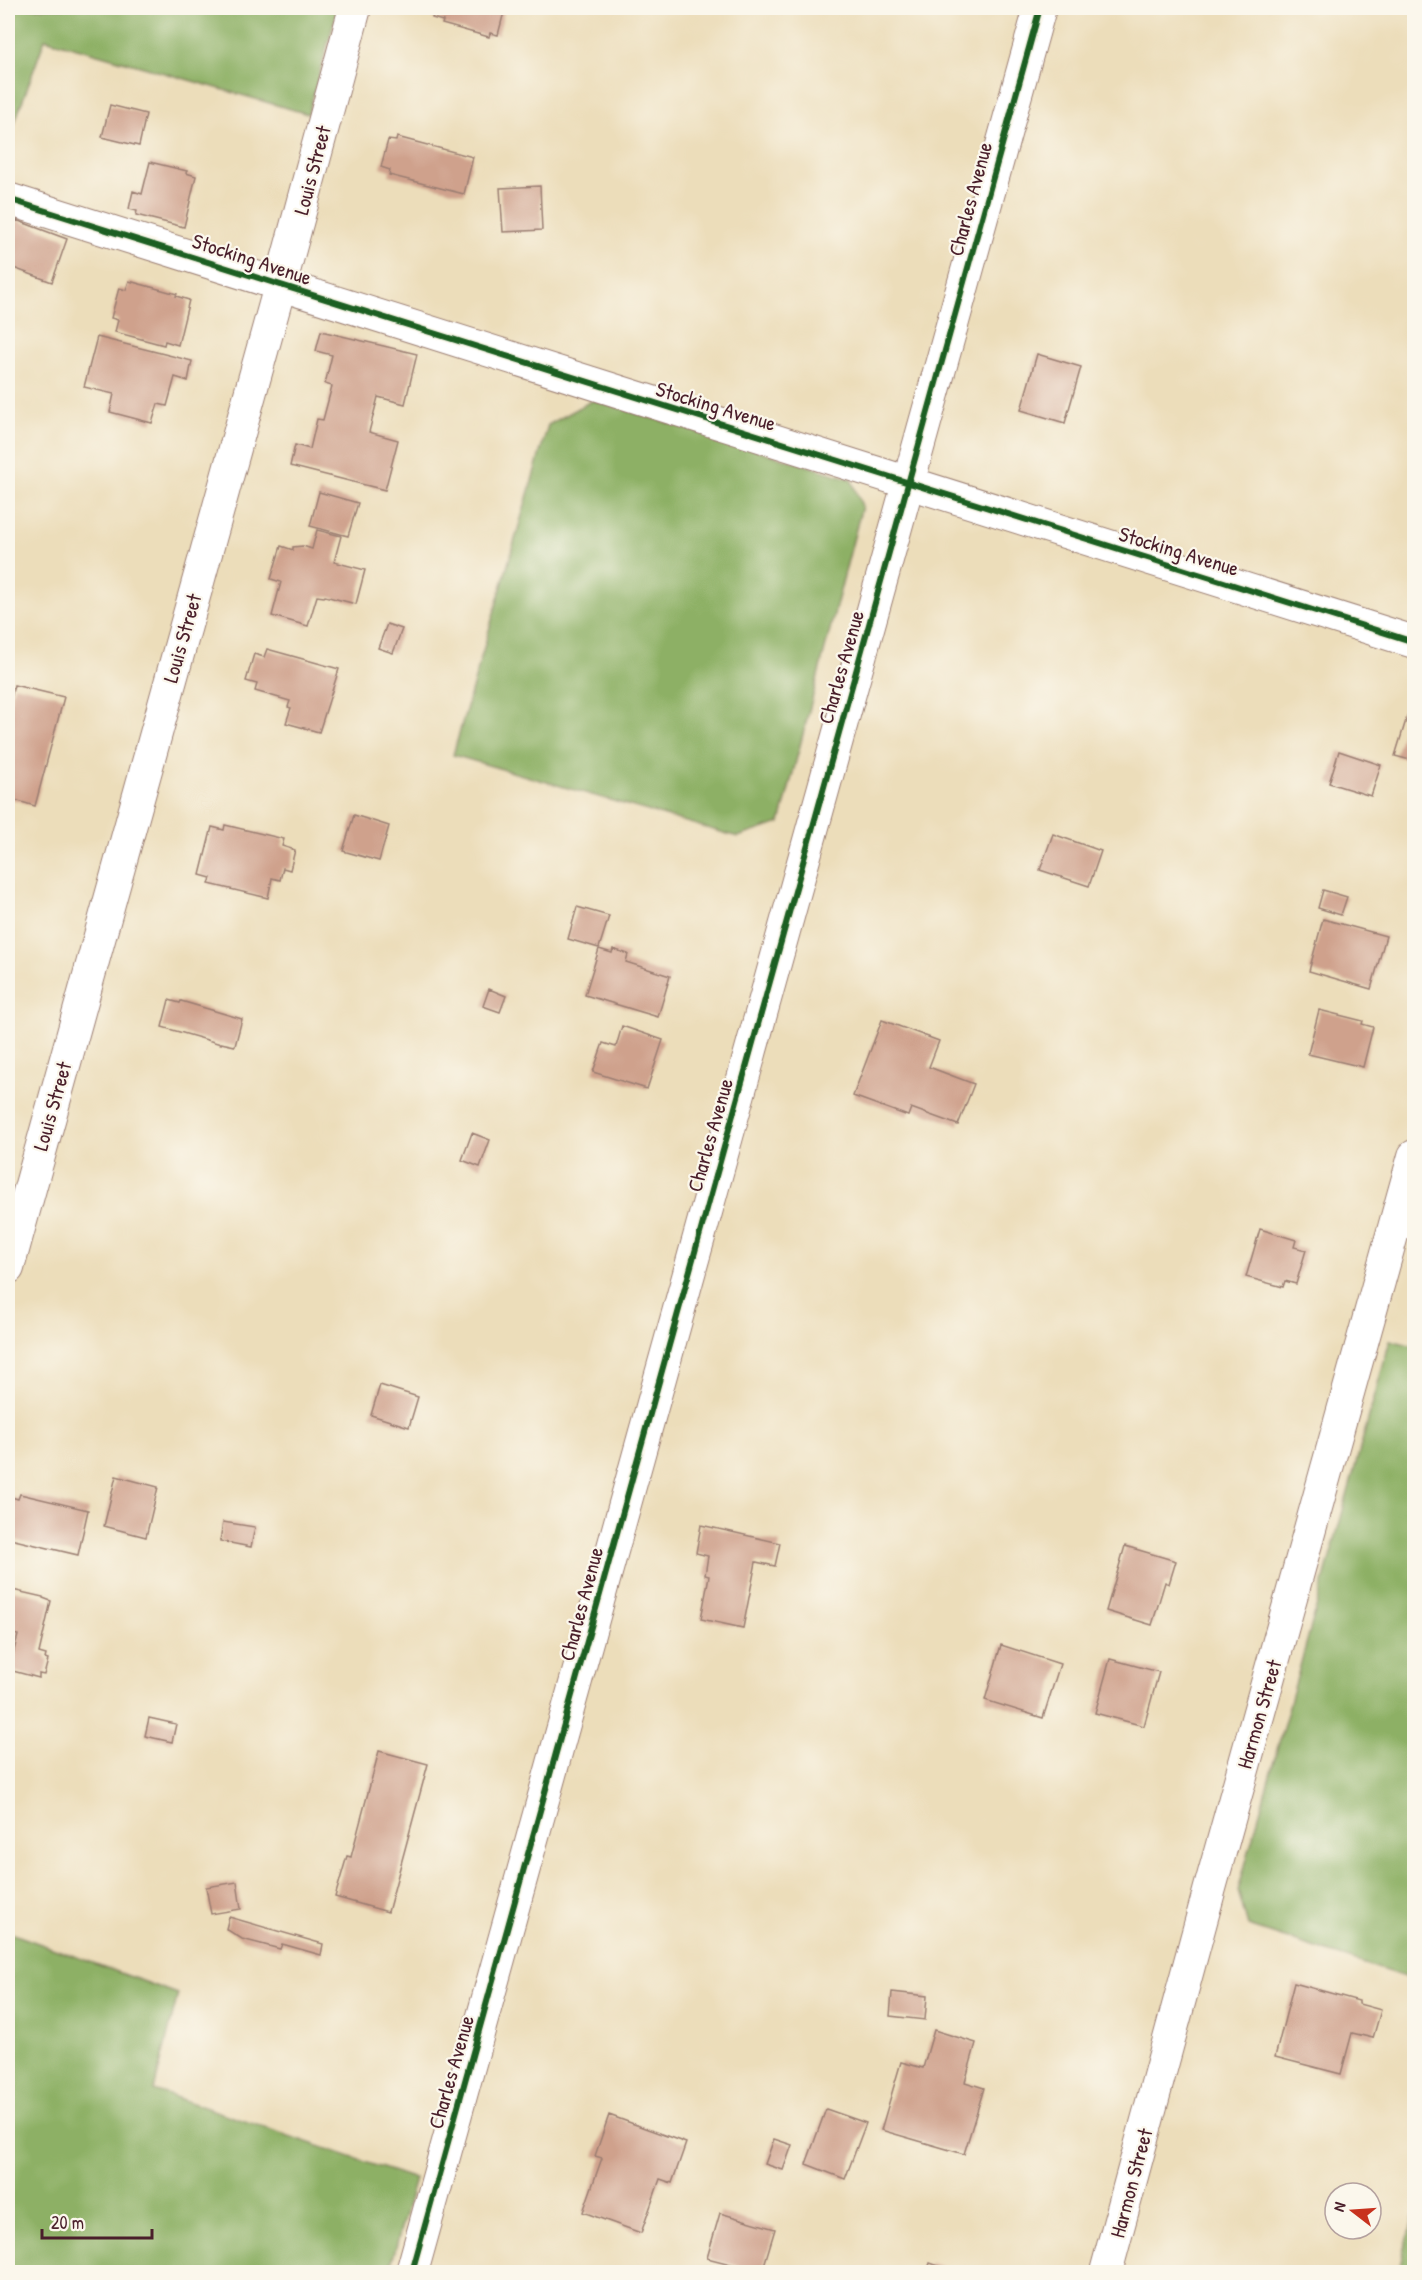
<svg xmlns="http://www.w3.org/2000/svg" width="1422" height="2280" viewBox="0 0 1422 2280" font-family="'Patrick Hand',sans-serif">
<style>
.forest{fill:#8db065;stroke:#6c6848;stroke-width:1.5}
.building{fill:#cfa18c}
.lines{fill:none;stroke-linecap:round;stroke-linejoin:round}
.street-casing{stroke:#9b7e72;stroke-width:34}
.street{stroke:#fff;stroke-width:32}
.cycleway-casing{stroke:#fbf7ec;stroke-width:10}
.cycleway{stroke:#1b5e20;stroke-width:6}
.labels{text-anchor:middle;dominant-baseline:central;stroke-width:4.5;stroke-linejoin:round;paint-order:stroke}
.street-label{font-size:21px;fill:#4a1f2b;stroke:#fbf7ec}
</style>
<rect width="100%" height="100%" fill="#fbf7ec"/>
<filter id="ink" filterUnits="userSpaceOnUse"><feTurbulence type="fractalNoise" baseFrequency=".0167" numOctaves="2"/><feDisplacementMap in="SourceGraphic" scale="12" xChannelSelector="R" yChannelSelector="G"/><feConvolveMatrix kernelMatrix="1 2 1 2 8 2 1 2 1" color-interpolation-filters="sRGB"/></filter>
<filter id="wash" filterUnits="userSpaceOnUse"><feTurbulence type="fractalNoise" baseFrequency=".008" numOctaves="4" result="noise"/><feDisplacementMap in="SourceGraphic" scale="24" xChannelSelector="R" yChannelSelector="G"/><feGaussianBlur stdDeviation="1.35" result="paint"/><feColorMatrix in="noise" values="0 0 0 0 0 0 0 0 0 0 0 0 0 0 0 0 0 1.4 0 .05"/><feComposite in="paint" operator="in"/></filter>
<g filter="url(#wash)">
<rect width="100%" height="100%" fill="#ecddba"/>
<path class="forest" d="M8,8H338L308,114L45,39L8,141Z
M593,400L851,479L862,506L780,823L738,837L453,755L548,425Z
M1390,1340L1414,1346V1980L1248,1926L1238,1891Z
M8,1932L178,1994L154,2090L415,2179L389,2272H8Z
M1414,2216V2272H1398Z"/>
<g id="blocks">
<path class="building" d="M435,8H505L498,35L490,33L489,37L442,24L443,21L432,18Z
M110,105L146,114L139,146L102,137Z
M397,137L473,157L464,194L389,175L390,170L381,167L388,140L396,141Z
M150,162L187,171L186,173L196,176L184,227L136,215L137,211L129,209L133,191L142,194Z
M540,186L542,230L503,232L500,188Z
M16,220L67,239L52,282L8,266V244Z
M129,281L177,294L176,296L189,300L178,345L165,341L164,345L115,332L118,320L111,318L119,288L126,290Z
M321,331L417,354L405,404L378,397L369,432L398,440L385,490L290,466L295,445L310,449L317,419L323,420L332,386L325,384L332,355L316,351Z
M97,337L192,361L188,381L175,377L167,406L158,404L152,423L110,412L114,394L84,387Z
M1037,354L1081,367L1065,423L1021,410Z
M319,492L358,503L348,536L310,526Z
M317,530L341,536L334,562L365,570L356,604L325,596L324,597L317,596L308,626L272,616L281,582L271,579L281,546L293,550V547L303,546L312,549Z
M387,624L402,629L393,653L378,648Z
M267,649L339,669L319,732L286,723L291,708L288,707L290,701L255,691L257,684L246,681L254,654L264,657Z
M14,685L64,697L35,806L8,798V711Z
M1414,694V761L1395,756Z
M1339,751L1381,765L1371,796L1329,783Z
M354,815L389,826L379,861L343,851Z
M225,825L284,839L282,846L295,850L290,870L283,868L280,880L272,878L268,898L209,884L211,878L200,875L212,827L224,830Z
M1053,834L1101,851L1089,886L1040,870Z
M1323,890L1347,897L1341,915L1318,908Z
M577,907L609,916L599,948L568,939Z
M1323,919L1386,936L1371,989L1309,971Z
M599,949L612,953L613,949L628,954L626,962L670,976L658,1017L585,995Z
M489,989L506,996L500,1012L483,1006Z
M169,1000L180,1003L181,1001L242,1019L235,1046L221,1043V1044L162,1027Z
M1319,1010L1363,1021L1362,1024L1373,1027L1363,1067L1308,1054Z
M882,1020L939,1041L929,1067L974,1084L958,1125L911,1108L908,1116L853,1096Z
M622,1026L663,1040L647,1089L593,1072L603,1043L616,1047Z
M472,1133L490,1140L480,1167L462,1160Z
M1260,1229L1296,1240L1294,1247L1306,1250L1296,1284L1285,1281L1283,1287L1246,1277Z
M380,1385L418,1397L409,1427L371,1415Z
M116,1476L158,1487L146,1537L104,1526Z
M20,1494L88,1510L78,1555L10,1539L11,1534L8,1533V1496L18,1499Z
M223,1522L255,1527L251,1547L220,1541Z
M701,1525L780,1543L775,1566L756,1562L743,1628L701,1619L709,1576L705,1575L708,1556L696,1553Z
M1125,1546L1176,1561L1169,1584L1165,1582L1152,1625L1106,1611Z
M8,1589L43,1597V1598L51,1601L39,1653L46,1655L45,1659L48,1660L44,1675L39,1674V1678L9,1670L18,1635L8,1633Z
M1001,1645L1060,1664L1043,1718L985,1700Z
M1110,1659L1159,1672L1144,1726L1095,1713Z
M149,1718L176,1724L172,1742L145,1736Z
M379,1751L428,1764L388,1912L335,1897L347,1856L351,1857Z
M237,1882L241,1909L211,1914L206,1887Z
M229,1917L323,1944L321,1955L282,1944L280,1949L242,1939L226,1929Z
M1294,1983L1359,2001V2004L1381,2010L1373,2038L1352,2033L1341,2074L1275,2057Z
M892,1992L927,1996L925,2020L890,2016Z
M934,2030L976,2043L965,2082L984,2088L964,2154L881,2130L901,2062L923,2068Z
M826,2109L866,2123L845,2179L806,2164Z
M609,2115L686,2143L672,2183L660,2179L641,2233L583,2212L602,2158L595,2156Z
M774,2139L792,2145L783,2170L765,2164Z
M720,2213L775,2229L762,2272L707,2258Z
M930,2263L956,2272H927Z"/>
</g>
</g>
<g filter="url(#ink)">
<use href="#blocks" fill-opacity="0" stroke="#9b7e72" stroke-width="1.5"/>
<g class="lines">
<g class="street-casing">
<path id="street" d="M8,199L1414,642
M8,1268L280,286L355,8
M412,2272L1040,8
M1106,2272L1210,1888L1414,1156"/>
</g>
<use href="#street" class="street"/>
<g class="cycleway-casing">
<path id="cycleway" d="M8,199L1414,642
M412,2272L1040,8"/>
</g>
<use href="#cycleway" class="cycleway"/>
</g>
</g>
<g class="labels">
<g class="street-label">
<text transform="translate(312 170) rotate(-75)">Louis Street</text>
<text transform="translate(970 199) rotate(-75)">Charles Avenue</text>
<text transform="translate(252 259) rotate(18)">Stocking Avenue</text>
<text transform="translate(716 406) rotate(17)">Stocking Avenue</text>
<text transform="translate(1179 551) rotate(17)">Stocking Avenue</text>
<text transform="translate(182 638) rotate(-74)">Louis Street</text>
<text transform="translate(841 667) rotate(-74)">Charles Avenue</text>
<text transform="translate(52 1106) rotate(-74)">Louis Street</text>
<text transform="translate(710 1135) rotate(-74)">Charles Avenue</text>
<text transform="translate(581 1604) rotate(-75)">Charles Avenue</text>
<text transform="translate(1259 1714) rotate(-74)">Harmon Street</text>
<text transform="translate(451 2072) rotate(-74)">Charles Avenue</text>
<text transform="translate(1131 2183) rotate(-75)">Harmon Street</text>
</g>
</g>
<rect width="1422" height="2280" fill="none" stroke="#fbf7ec" stroke-width="30"/>
<g transform="translate(1353 2211) rotate(287)"><circle r="28" fill="#fbf7ec" stroke="#b4a19f" stroke-width="1.5"/>
<path d="M0-4.5L10 22L0 15L-10 22Z" fill="#c8321e"/>
<text y="-9" font-size="16" font-weight="bold" text-anchor="middle" fill="#4a1f2b">N</text>
</g>
<path d="M42 2229v9h110v-9" fill="none" stroke="#4a1f2b" stroke-width="3"/>
<text x="51" y="2229" font-size="18" fill="#4a1f2b" stroke="#fbf7ec" stroke-width="4.5" paint-order="stroke">20 m</text>
</svg>
